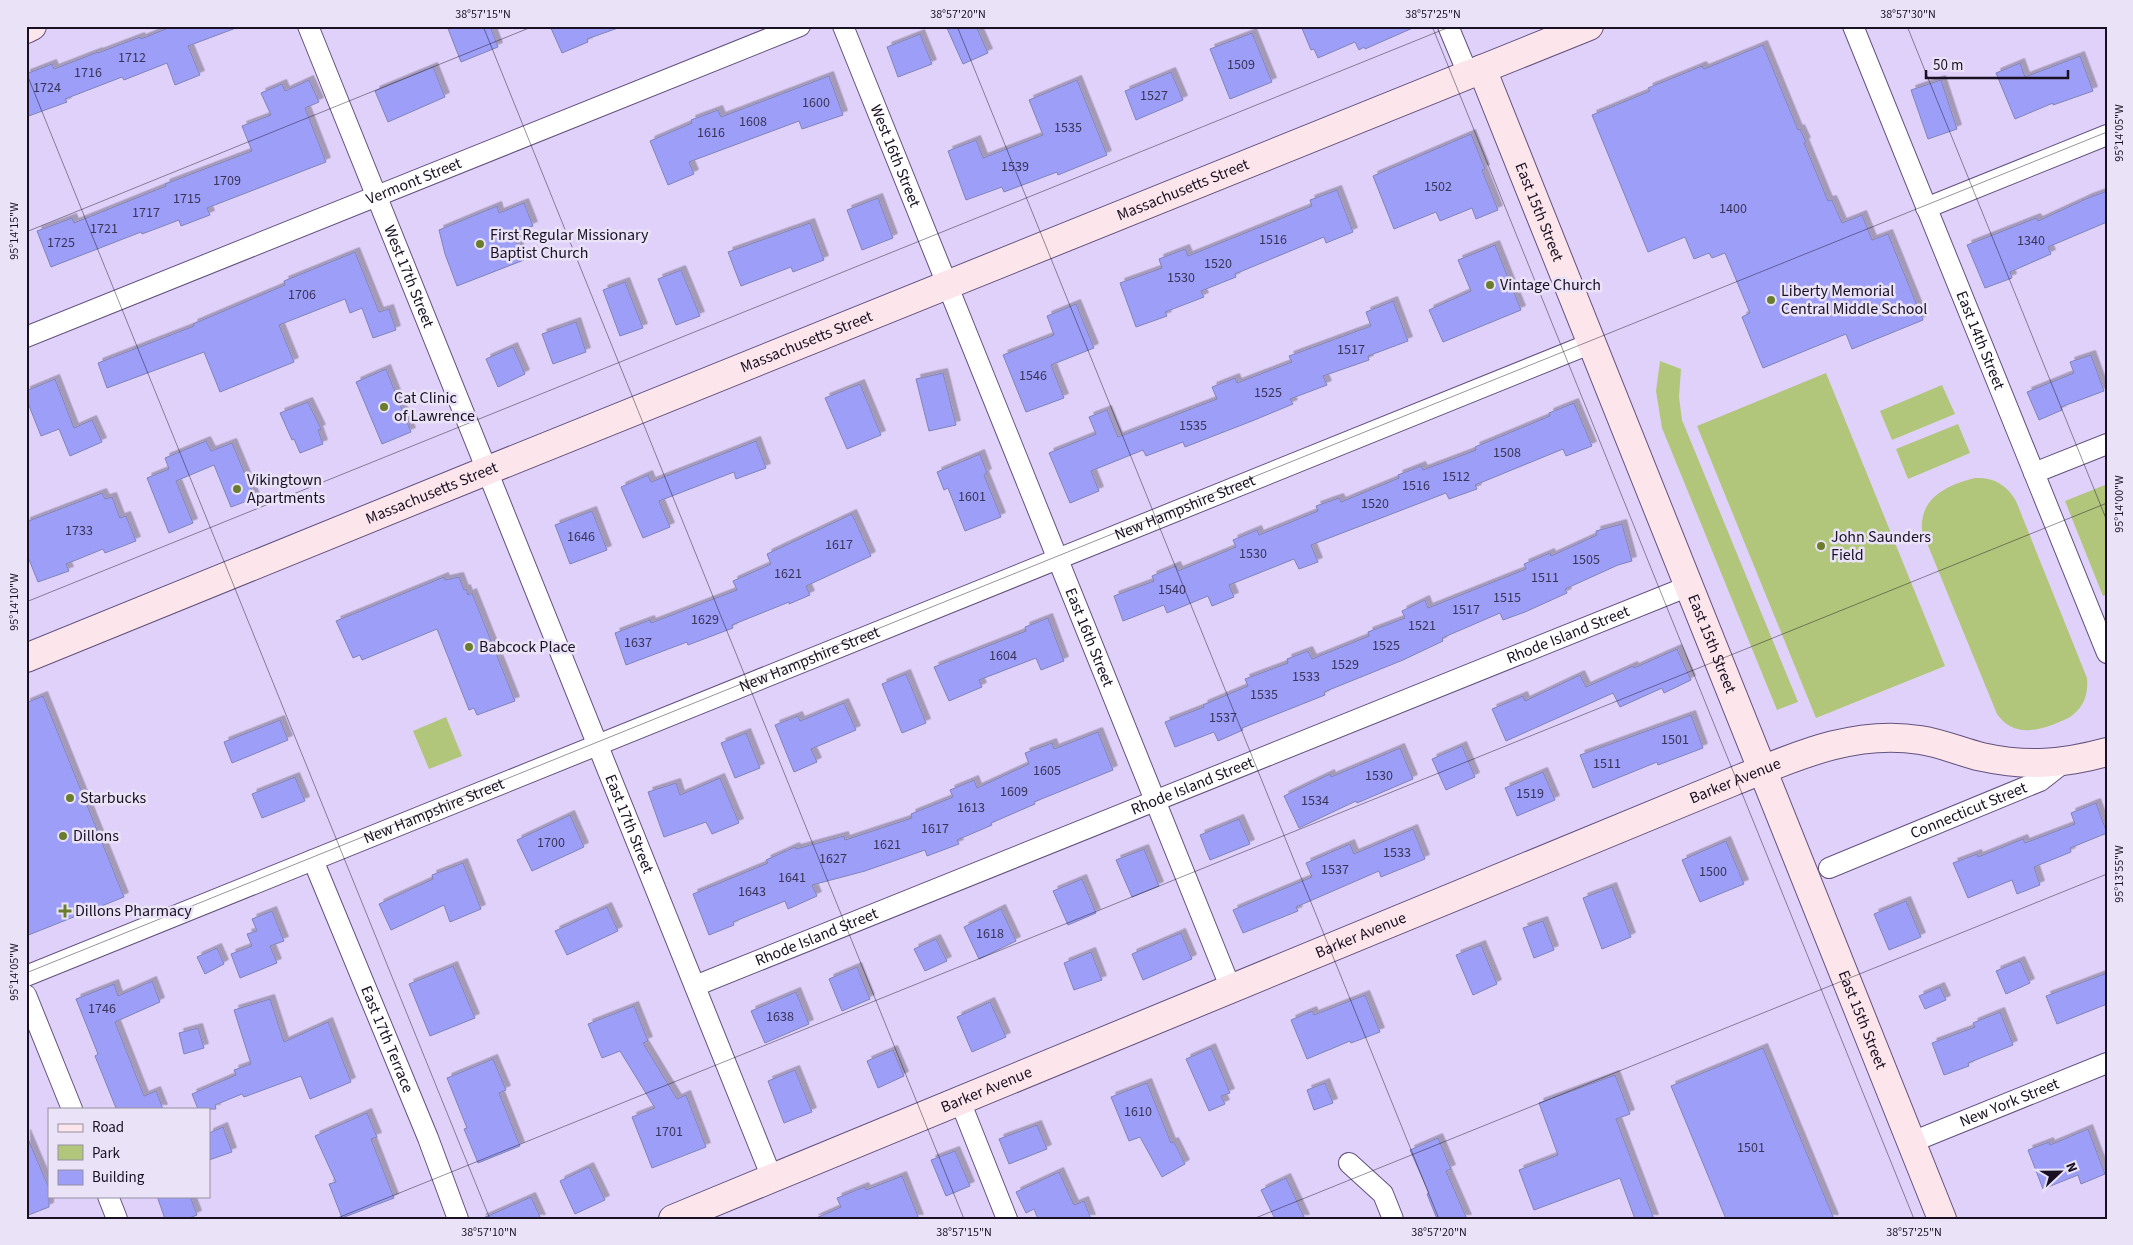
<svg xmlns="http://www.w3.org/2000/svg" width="2133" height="1245" viewBox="0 0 2133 1245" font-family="'Source Sans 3',sans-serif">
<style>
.green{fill:#b1c67b}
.building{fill:#9c9ef8;stroke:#8184b4;filter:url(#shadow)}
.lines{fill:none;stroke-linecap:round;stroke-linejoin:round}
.street-casing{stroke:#63527e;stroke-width:22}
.secondary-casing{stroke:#63527e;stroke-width:30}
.street{stroke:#fff;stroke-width:20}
.secondary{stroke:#fce6ec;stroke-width:28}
.ticks{fill:none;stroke:#191123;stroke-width:1;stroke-opacity:0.45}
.poi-dot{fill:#697d2d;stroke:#eae3f7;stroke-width:2}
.labels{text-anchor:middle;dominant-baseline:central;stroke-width:5;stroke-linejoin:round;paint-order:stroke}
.number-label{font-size:14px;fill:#3a3458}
.street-label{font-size:16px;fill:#191123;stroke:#eae3f7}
.poi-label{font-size:16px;fill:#191123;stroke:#eae3f7;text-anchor:start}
.neatline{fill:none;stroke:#191123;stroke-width:2}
.ticks-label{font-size:12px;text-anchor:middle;fill:#191123}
</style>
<defs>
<filter id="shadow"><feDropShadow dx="4.5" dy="-4.5" stdDeviation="0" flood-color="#0004"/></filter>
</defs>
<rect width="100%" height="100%" fill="#e0d1fa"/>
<path class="green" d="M1660,361L1681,369L1679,397L1682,420L1798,702L1777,710L1662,428L1656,391Z
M1826,373L1945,666L1816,718L1697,426Z
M1942,385L1955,414L1892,440L1880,411Z
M1958,424L1970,453L1908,479L1896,449Z
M1975,478C1994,477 2007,485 2016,501L2087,678C2088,690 2086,702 2077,711C2072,717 2064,720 2057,723C2035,732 2012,736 1997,714L1922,531C1919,498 1947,485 1975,478Z
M2105,485L2107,594L2103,596L2065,501Z
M446,717L462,756L429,769L413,731Z"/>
<path class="building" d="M173,26L236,28L188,46L200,75L175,85L167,63L124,80L122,77L65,99L67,102L26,117V74L52,64L54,69L98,52V53L140,37L141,39Z
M447,26H490L498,47L461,62Z
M550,26H618V28L587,39L588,42L562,53Z
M946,26H976L988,53L963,64Z
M1301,26H1415V27L1365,49L1364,47L1359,50L1355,42L1318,58L1314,49L1311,50Z
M1252,33L1272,82L1230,99L1210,49Z
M920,34L932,64L898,77L887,47Z
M1763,45L1798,130L1800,129L1806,142L1804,143L1828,201L1832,200L1842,223L1862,215L1872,240L1888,234L1923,320L1852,349L1846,334L1763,368L1742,317L1750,313L1725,253L1712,258L1709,253L1694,259L1685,237L1648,252L1592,115L1650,91L1648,88L1702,66L1704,69Z
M2080,56L2093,91L2053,105V103L2015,119L1996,73L2020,63L2025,77Z
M433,67L445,97L388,122L375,91Z
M1171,72L1183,100L1136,120L1125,91Z
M829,76L843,115L802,129L799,121L689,162L694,174L668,185L650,141L692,123L691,120L718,110L721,117Z
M309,80L319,102L305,108L326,162L207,208L210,215L181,226L179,220L142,234L141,232L51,267L37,231L72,218L74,223L166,186L165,184L252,151L242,126L271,115L261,93L282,84L285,91Z
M1077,80L1107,155L1058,175L1057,172L1004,192L1002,187L966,200L948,151L976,140L983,158L1043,135L1029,100Z
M1941,80L1957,129L1928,139L1911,90Z
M1471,134L1485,169L1482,170L1498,210L1476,219L1472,208L1440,221L1436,212L1394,229L1373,176Z
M1337,190L1353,232L1326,243L1324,237L1235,274L1236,277L1201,291L1204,297L1165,312L1167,316L1136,327L1120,283L1162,268L1159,259L1185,249L1188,256L1312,206L1310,200Z
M2107,191V222L2048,247L2051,254L2010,272L2012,278L1985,288L1967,245L2036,218L2038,221L2088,198Z
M878,198L893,238L862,250L847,210Z
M524,203L533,226L513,234L524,260L457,286L445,254L439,230L497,206L499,213Z
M810,223L824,260L793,272L791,267L741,286L728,252Z
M1495,245L1521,310L1443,342L1429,310L1471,291L1458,260Z
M355,252L379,312L389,309L396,330L373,338L362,308L350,313L345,299L279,325L294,362L220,392L204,352L107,388L98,363L194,326L193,324L285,285L284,281Z
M681,270L700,316L676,325L658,279Z
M625,282L643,328L620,336L603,290Z
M1393,301L1408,341L1368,356L1369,360L1323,376L1327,385L1290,399L1293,404L1252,421L1185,447L1183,442L1146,456L1143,450L1091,471L1099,491L1070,503L1049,453L1096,434L1089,417L1107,410L1118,437L1217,399L1212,387L1235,378L1237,383L1292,362L1289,356L1371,326L1366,312Z
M1076,304L1094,348L1051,365L1064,398L1026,412L1003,355L1054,335L1047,316Z
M576,322L586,352L553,364L542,334Z
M513,347L525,374L498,387L486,359Z
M2091,355L2104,391L2061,407L2062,410L2039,420L2027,392L2074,373L2070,362Z
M386,369L411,432L382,444L356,382Z
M943,373L956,425L929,431L916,379Z
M55,379L74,428L92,420L102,442L70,456L59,429L41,436L26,398V391Z
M860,384L881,435L847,449L825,398Z
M308,402L321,429L318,430L323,444L300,453L294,439L292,440L280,413Z
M1574,403L1592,446L1566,456L1563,449L1475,485L1477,489L1449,499L1446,493L1311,545L1318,562L1299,569L1294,559L1229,585L1234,597L1212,606L1208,596L1167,613L1164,605L1123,621L1114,596L1154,581L1152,576L1176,566L1178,571L1236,547L1233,540L1257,530L1259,535L1318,511L1316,506L1339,498L1341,502L1399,478L1398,475L1421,466L1423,470L1476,450L1475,447L1550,416L1549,413Z
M206,441L211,451L232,443L255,498L231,507L214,465L176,481L193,523L169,533L147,478L169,469L165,458Z
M756,441L766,468L736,479L734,472L659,501L670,527L643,538L621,487L648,475L651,482Z
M980,454L987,473L984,475L1001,517L965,531L948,488L944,490L937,472Z
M102,493L105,499L112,497L120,518L126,516L136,541L105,553L103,549L76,560L66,564L69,571L38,582L26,552V522Z
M592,511L607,550L570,564L555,525Z
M852,514L871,556L806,586L810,595L789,604V602L732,625L733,628L688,645L687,642L626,665L615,633L650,620L651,623L737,590L733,581L771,564L767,554Z
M1622,524L1632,561L1618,565L1565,589L1567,593L1525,612L1503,620L1500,613L1442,638L1443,641L1403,660L1324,692L1325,695L1242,728L1243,730L1218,741L1214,732L1175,747L1165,722L1204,707L1203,705L1248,686L1245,679L1288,663L1287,659L1308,651L1312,659L1369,636L1368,632L1405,618L1402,611L1425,600L1428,608L1526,569L1524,564L1550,553L1551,556L1597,535L1596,531Z
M444,577L445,580L459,577L464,590L466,589L468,595L472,593L515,701L477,715L474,708L469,710L437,629L362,660L360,655L353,658L336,621Z
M1048,618L1064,661L1041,670L1036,658L979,680L982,687L949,701L934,667L1026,631L1025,627Z
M1677,649L1691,680L1664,693L1662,688L1620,707L1613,693L1506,741L1492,709L1523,696L1525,701L1580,675L1586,687L1633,666L1634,668Z
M906,674L926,723L902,733L882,684Z
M43,696L124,897L26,936V703Z
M844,703L856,730L811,749L817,762L794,772L775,725L798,716L800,721Z
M1691,715L1703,748L1658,765L1657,762L1593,788L1580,755Z
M280,720L288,740L232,763L224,742Z
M1098,732L1113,770L1034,802L1035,804L991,823L992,825L957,840L959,844L927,856L925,850L865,871L812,885L817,896L788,909L785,901L733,922L734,925L709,935L693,894L768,863L766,860L795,847L796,849L844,836L845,840L912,818L911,814L953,797L950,790L974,780L977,788L1029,764L1025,753L1052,743L1054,749Z
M746,733L760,768L735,778L721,743Z
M1462,746L1475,777L1446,790L1432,759Z
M1400,748L1413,779L1357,803L1356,801L1299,828L1284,796L1330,774L1331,777Z
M1543,772L1555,800L1517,816L1505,788Z
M295,777L305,801L262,818L252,794Z
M720,778L739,823L712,834L706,822L664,837L648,792L676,783L680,795Z
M2096,803L2107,833L2070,848L2071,852L2034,867L2040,885L2017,894L2012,880L1968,898L1953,863L1977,854L1978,857L2023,839L2025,843L2075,824L2071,813Z
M570,815L584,847L532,871L517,840Z
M1239,819L1250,844L1210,860L1200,835Z
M1413,829L1425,859L1381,877L1379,871L1296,907L1298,911L1243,933L1233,910L1312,877L1306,863L1350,844L1354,854Z
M1726,841L1744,884L1700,902L1682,860Z
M1144,849L1159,886L1132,897L1116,860Z
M463,863L481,909L450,922L444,905L391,930L379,904L433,879L432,875Z
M1082,879L1096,913L1068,925L1053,891Z
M1612,887L1631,937L1602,949L1583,898Z
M1906,901L1921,937L1889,950L1874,914Z
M607,907L618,931L567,955L555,931Z
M1001,909L1016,941L979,959L964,927Z
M272,911L284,941L270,946L277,963L240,978L231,954L252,946L247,934L257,931L252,919Z
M1543,921L1554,950L1534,958L1523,928Z
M1181,933L1192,959L1143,980L1132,954Z
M936,939L947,961L925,971L914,949Z
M1481,945L1497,984L1473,995L1456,955Z
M217,948L224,964L205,974L197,957Z
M1091,952L1102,980L1074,990L1064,963Z
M2020,961L2030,983L2006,994L1996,971Z
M453,966L475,1018L430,1036L409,984Z
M857,967L870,999L842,1011L829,979Z
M2107,973V1004L2057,1024L2046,996Z
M152,981L160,1002L115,1022L144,1096L156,1091L163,1109H114L116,1108L95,1056L98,1054L76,999L114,984L118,996Z
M1940,987L1946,1000L1925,1009L1919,996Z
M796,992L809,1024L765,1043L751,1011Z
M1365,995L1380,1032L1351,1043L1350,1041L1307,1059L1291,1020L1312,1011L1314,1015Z
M270,999L284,1042L328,1022L351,1082L310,1099L301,1076L244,1097L242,1094L215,1105L216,1109H198L192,1094L236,1075L234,1070L251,1064L234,1010Z
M990,1002L1006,1037L972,1052L957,1017Z
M634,1006L648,1041L643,1043L677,1099L686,1095L706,1147L652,1168L632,1117L655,1108L620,1051L602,1058L588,1024Z
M2000,1012L2013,1045L1968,1063L1969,1066L1944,1075L1932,1043L1975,1027L1973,1023Z
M198,1028L204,1048L184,1054L179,1033Z
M1211,1048L1230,1093L1221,1096L1225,1104L1209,1111L1186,1059Z
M1763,1048L1834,1219H1726L1671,1086Z
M893,1050L904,1076L878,1088L867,1061Z
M493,1059L506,1090L499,1093L520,1146L478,1163L464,1129L467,1128L447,1078Z
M795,1070L812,1112L784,1123L768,1081Z
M1615,1075L1630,1114L1616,1119L1654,1219H1635L1620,1178L1534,1210L1519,1170L1558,1155L1539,1103Z
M1147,1083L1171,1143L1174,1142L1185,1164L1162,1177L1140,1137L1129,1141L1111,1097Z
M1325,1083L1333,1103L1314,1110L1307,1090Z
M367,1113L377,1137L371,1139L394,1198L342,1218L329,1184L336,1182L315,1136Z
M1037,1125L1047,1149L1009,1164L999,1139Z
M223,1127L232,1152L209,1160V1133Z
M2088,1129L2105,1174L2081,1184L2078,1175L2043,1189L2028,1150L2049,1142L2050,1145Z
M26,1134L49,1188V1207L26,1216Z
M1438,1138L1451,1169L1446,1171L1467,1219H1437L1427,1194L1429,1193L1410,1150Z
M955,1151L970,1186L946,1196L931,1160Z
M589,1167L605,1200L575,1214L560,1181Z
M1059,1172L1074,1205L1084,1201L1091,1219H1038L1034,1209L1026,1213L1016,1192Z
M902,1176L919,1219H814L841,1207L837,1198L864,1187L866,1190Z
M1286,1178L1305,1219H1275L1261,1190Z
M157,1196H190L197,1215L187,1219H165Z
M531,1197L541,1219H481Z"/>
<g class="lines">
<g class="street-casing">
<g id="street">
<path id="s1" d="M308,26L772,1178"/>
<path id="s2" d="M843,26L1231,989"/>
<path d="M1448,26L1468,74"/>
<path id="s3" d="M1853,26L2107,653"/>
<path d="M1926,208L2107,135"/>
<path id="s4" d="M26,337L800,26"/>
<path d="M2034,473L2107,444"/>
<path id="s5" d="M313,860L428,1138L458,1219"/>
<path id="s6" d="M1829,868L2040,781L2063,763"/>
<path id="s7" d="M26,976L1592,343"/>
<path id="s8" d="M695,986L1689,586"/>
<path d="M26,995L72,1109"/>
<path d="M960,1101L1007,1219"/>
<path id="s9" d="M1912,1142L2107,1063"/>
<path d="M1349,1163L1383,1194L1393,1219"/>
<path d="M108,1196L117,1219"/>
</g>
</g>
<g class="secondary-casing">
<g id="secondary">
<path d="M26,29L32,26"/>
<path id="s10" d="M1482,69L1942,1219"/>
<path id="s11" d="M26,658L471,477L1589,26"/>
<path id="s12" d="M673,1219L1732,782C1792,758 1853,729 1920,740C1941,743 1961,752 1982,757C2027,767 2063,764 2107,752"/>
</g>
</g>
<use href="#street" class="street"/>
<use href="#secondary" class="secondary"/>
</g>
<path class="ticks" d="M483,26L964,1219M957,26L1439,1219M1432,26L1914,1219M1907,26L2107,521M26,72L490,1219M26,232L534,26M26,602L1452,26M26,973L2107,132M335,1219L2107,503M1253,1219L2107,874"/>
<g class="poi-dot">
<circle cx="480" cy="244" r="5"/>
<circle cx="1490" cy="285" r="5"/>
<circle cx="1771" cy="300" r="5"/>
<circle cx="384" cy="407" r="5"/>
<circle cx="237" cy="489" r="5"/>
<circle cx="1821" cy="546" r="5"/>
<circle cx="469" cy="647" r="5"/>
<circle cx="70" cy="798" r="5"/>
<circle cx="63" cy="836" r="5"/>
<path d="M62.5 903.5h5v5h5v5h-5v5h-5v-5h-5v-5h5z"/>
</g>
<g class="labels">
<g class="number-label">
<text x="132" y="58">1712</text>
<text x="1241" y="65">1509</text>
<text x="88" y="73">1716</text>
<text x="47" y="88">1724</text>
<text x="1154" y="96">1527</text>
<text x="816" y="103">1600</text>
<text x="753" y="122">1608</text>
<text x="1068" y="128">1535</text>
<text x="711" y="133">1616</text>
<text x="1015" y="167">1539</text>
<text x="227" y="181">1709</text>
<text x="1438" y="187">1502</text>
<text x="187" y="199">1715</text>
<text x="1733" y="209">1400</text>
<text x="146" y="213">1717</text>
<text x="104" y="229">1721</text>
<text x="1273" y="240">1516</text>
<text x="2031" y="241">1340</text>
<text x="61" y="243">1725</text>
<text x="1218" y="264">1520</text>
<text x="1181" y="278">1530</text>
<text x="302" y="295">1706</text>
<text x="1351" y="350">1517</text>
<text x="1033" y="376">1546</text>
<text x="1268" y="393">1525</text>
<text x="1193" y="426">1535</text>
<text x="1507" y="453">1508</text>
<text x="1456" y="477">1512</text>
<text x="1416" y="486">1516</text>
<text x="972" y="497">1601</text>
<text x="1375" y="504">1520</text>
<text x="79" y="531">1733</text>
<text x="581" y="537">1646</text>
<text x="839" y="545">1617</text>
<text x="1253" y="554">1530</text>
<text x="1586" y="560">1505</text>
<text x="788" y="574">1621</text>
<text x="1545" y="578">1511</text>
<text x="1172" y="590">1540</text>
<text x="1507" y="598">1515</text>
<text x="1466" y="610">1517</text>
<text x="705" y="620">1629</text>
<text x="1422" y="626">1521</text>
<text x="638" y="643">1637</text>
<text x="1386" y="646">1525</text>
<text x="1003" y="656">1604</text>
<text x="1345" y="665">1529</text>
<text x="1306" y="677">1533</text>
<text x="1264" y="695">1535</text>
<text x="1223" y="718">1537</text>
<text x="1675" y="740">1501</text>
<text x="1607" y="764">1511</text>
<text x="1047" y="771">1605</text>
<text x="1379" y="776">1530</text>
<text x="1014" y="792">1609</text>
<text x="1530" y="794">1519</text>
<text x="1315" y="801">1534</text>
<text x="971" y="808">1613</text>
<text x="935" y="829">1617</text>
<text x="551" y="843">1700</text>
<text x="887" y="845">1621</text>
<text x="1397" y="853">1533</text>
<text x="833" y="859">1627</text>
<text x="1335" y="870">1537</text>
<text x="1713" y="872">1500</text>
<text x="792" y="878">1641</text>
<text x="752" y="892">1643</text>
<text x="990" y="934">1618</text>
<text x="102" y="1009">1746</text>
<text x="780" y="1017">1638</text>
<text x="1138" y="1112">1610</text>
<text x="669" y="1132">1701</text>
<text x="1751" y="1148">1501</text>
</g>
<g class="street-label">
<text stroke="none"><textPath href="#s2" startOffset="140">West 16th Street</textPath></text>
<text stroke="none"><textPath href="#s4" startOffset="418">Vermont Street</textPath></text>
<text stroke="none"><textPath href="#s11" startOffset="1248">Massachusetts Street</textPath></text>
<text stroke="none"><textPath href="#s10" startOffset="154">East 15th Street</textPath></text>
<text stroke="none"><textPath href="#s1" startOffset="270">West 17th Street</textPath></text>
<text stroke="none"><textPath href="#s3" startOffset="339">East 14th Street</textPath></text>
<text stroke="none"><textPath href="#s11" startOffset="842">Massachusetts Street</textPath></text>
<text stroke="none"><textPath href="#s11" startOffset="438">Massachusetts Street</textPath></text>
<text stroke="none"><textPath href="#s7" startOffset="1250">New Hampshire Street</textPath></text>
<text stroke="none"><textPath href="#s8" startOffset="941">Rhode Island Street</textPath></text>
<text stroke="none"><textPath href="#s2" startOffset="659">East 16th Street</textPath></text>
<text stroke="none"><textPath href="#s10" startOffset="619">East 15th Street</textPath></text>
<text stroke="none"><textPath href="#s7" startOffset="845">New Hampshire Street</textPath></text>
<text stroke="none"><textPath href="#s12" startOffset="1149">Barker Avenue</textPath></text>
<text stroke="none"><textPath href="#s8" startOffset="536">Rhode Island Street</textPath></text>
<text stroke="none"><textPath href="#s6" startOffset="151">Connecticut Street</textPath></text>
<text stroke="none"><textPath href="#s7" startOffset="440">New Hampshire Street</textPath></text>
<text stroke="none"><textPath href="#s1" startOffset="860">East 17th Street</textPath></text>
<text stroke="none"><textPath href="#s12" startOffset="744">Barker Avenue</textPath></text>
<text stroke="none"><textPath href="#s8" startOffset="131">Rhode Island Street</textPath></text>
<text stroke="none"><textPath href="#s10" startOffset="1024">East 15th Street</textPath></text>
<text stroke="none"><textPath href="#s5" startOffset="194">East 17th Terrace</textPath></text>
<text stroke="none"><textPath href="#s12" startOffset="339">Barker Avenue</textPath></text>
<text stroke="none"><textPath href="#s9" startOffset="105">New York Street</textPath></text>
</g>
<g class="poi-label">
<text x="490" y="235">First Regular Missionary<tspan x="490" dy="18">Baptist Church</tspan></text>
<text x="1500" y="285">Vintage Church</text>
<text x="1781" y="291">Liberty Memorial<tspan x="1781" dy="18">Central Middle School</tspan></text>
<text x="394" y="398">Cat Clinic<tspan x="394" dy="18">of Lawrence</tspan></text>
<text x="247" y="480">Vikingtown<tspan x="247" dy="18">Apartments</tspan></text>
<text x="1831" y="537">John Saunders<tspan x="1831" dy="18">Field</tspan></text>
<text x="479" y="647">Babcock Place</text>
<text x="80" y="798">Starbucks</text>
<text x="73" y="836">Dillons</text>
<text x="75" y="911">Dillons Pharmacy</text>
</g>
</g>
<rect width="2133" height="1245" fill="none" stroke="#eae3f7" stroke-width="55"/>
<rect x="48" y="1108" width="162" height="90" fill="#eae3f7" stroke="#968fa2"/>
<rect x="58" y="1124" width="25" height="8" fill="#fce6ec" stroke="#968fa2"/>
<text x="92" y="1132" font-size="15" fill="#191123">Road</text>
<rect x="58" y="1145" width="25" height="15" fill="#b1c67b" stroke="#968fa2"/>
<text x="92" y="1158" font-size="15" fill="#191123">Park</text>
<rect x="58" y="1170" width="25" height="15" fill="#9c9ef8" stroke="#968fa2"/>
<text x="92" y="1182" font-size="15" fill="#191123">Building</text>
<g transform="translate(2060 1172) rotate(68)" stroke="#eae3f7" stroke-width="4" paint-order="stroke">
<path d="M0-4L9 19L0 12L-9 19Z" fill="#191123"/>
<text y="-8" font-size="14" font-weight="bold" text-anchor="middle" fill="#191123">N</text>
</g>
<path d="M1926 70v8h142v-8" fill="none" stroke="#191123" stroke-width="2.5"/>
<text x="1933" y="70" font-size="15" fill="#191123" stroke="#eae3f7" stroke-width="4" paint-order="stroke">50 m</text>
<rect x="28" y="28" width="2078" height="1190" class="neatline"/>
<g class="ticks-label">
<text x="483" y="18">38°57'15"N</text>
<text x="958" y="18">38°57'20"N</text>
<text x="1433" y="18">38°57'25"N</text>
<text x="1908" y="18">38°57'30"N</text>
<text transform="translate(2119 133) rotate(-90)" y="4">95°14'05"W</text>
<text transform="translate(14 231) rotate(-90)" y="4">95°14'15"W</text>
<text transform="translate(2119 504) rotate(-90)" y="4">95°14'00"W</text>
<text transform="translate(14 602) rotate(-90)" y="4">95°14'10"W</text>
<text transform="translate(2119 874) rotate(-90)" y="4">95°13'55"W</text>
<text transform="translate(14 972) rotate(-90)" y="4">95°14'05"W</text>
<text x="489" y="1236">38°57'10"N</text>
<text x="964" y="1236">38°57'15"N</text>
<text x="1439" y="1236">38°57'20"N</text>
<text x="1914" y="1236">38°57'25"N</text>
</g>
</svg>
